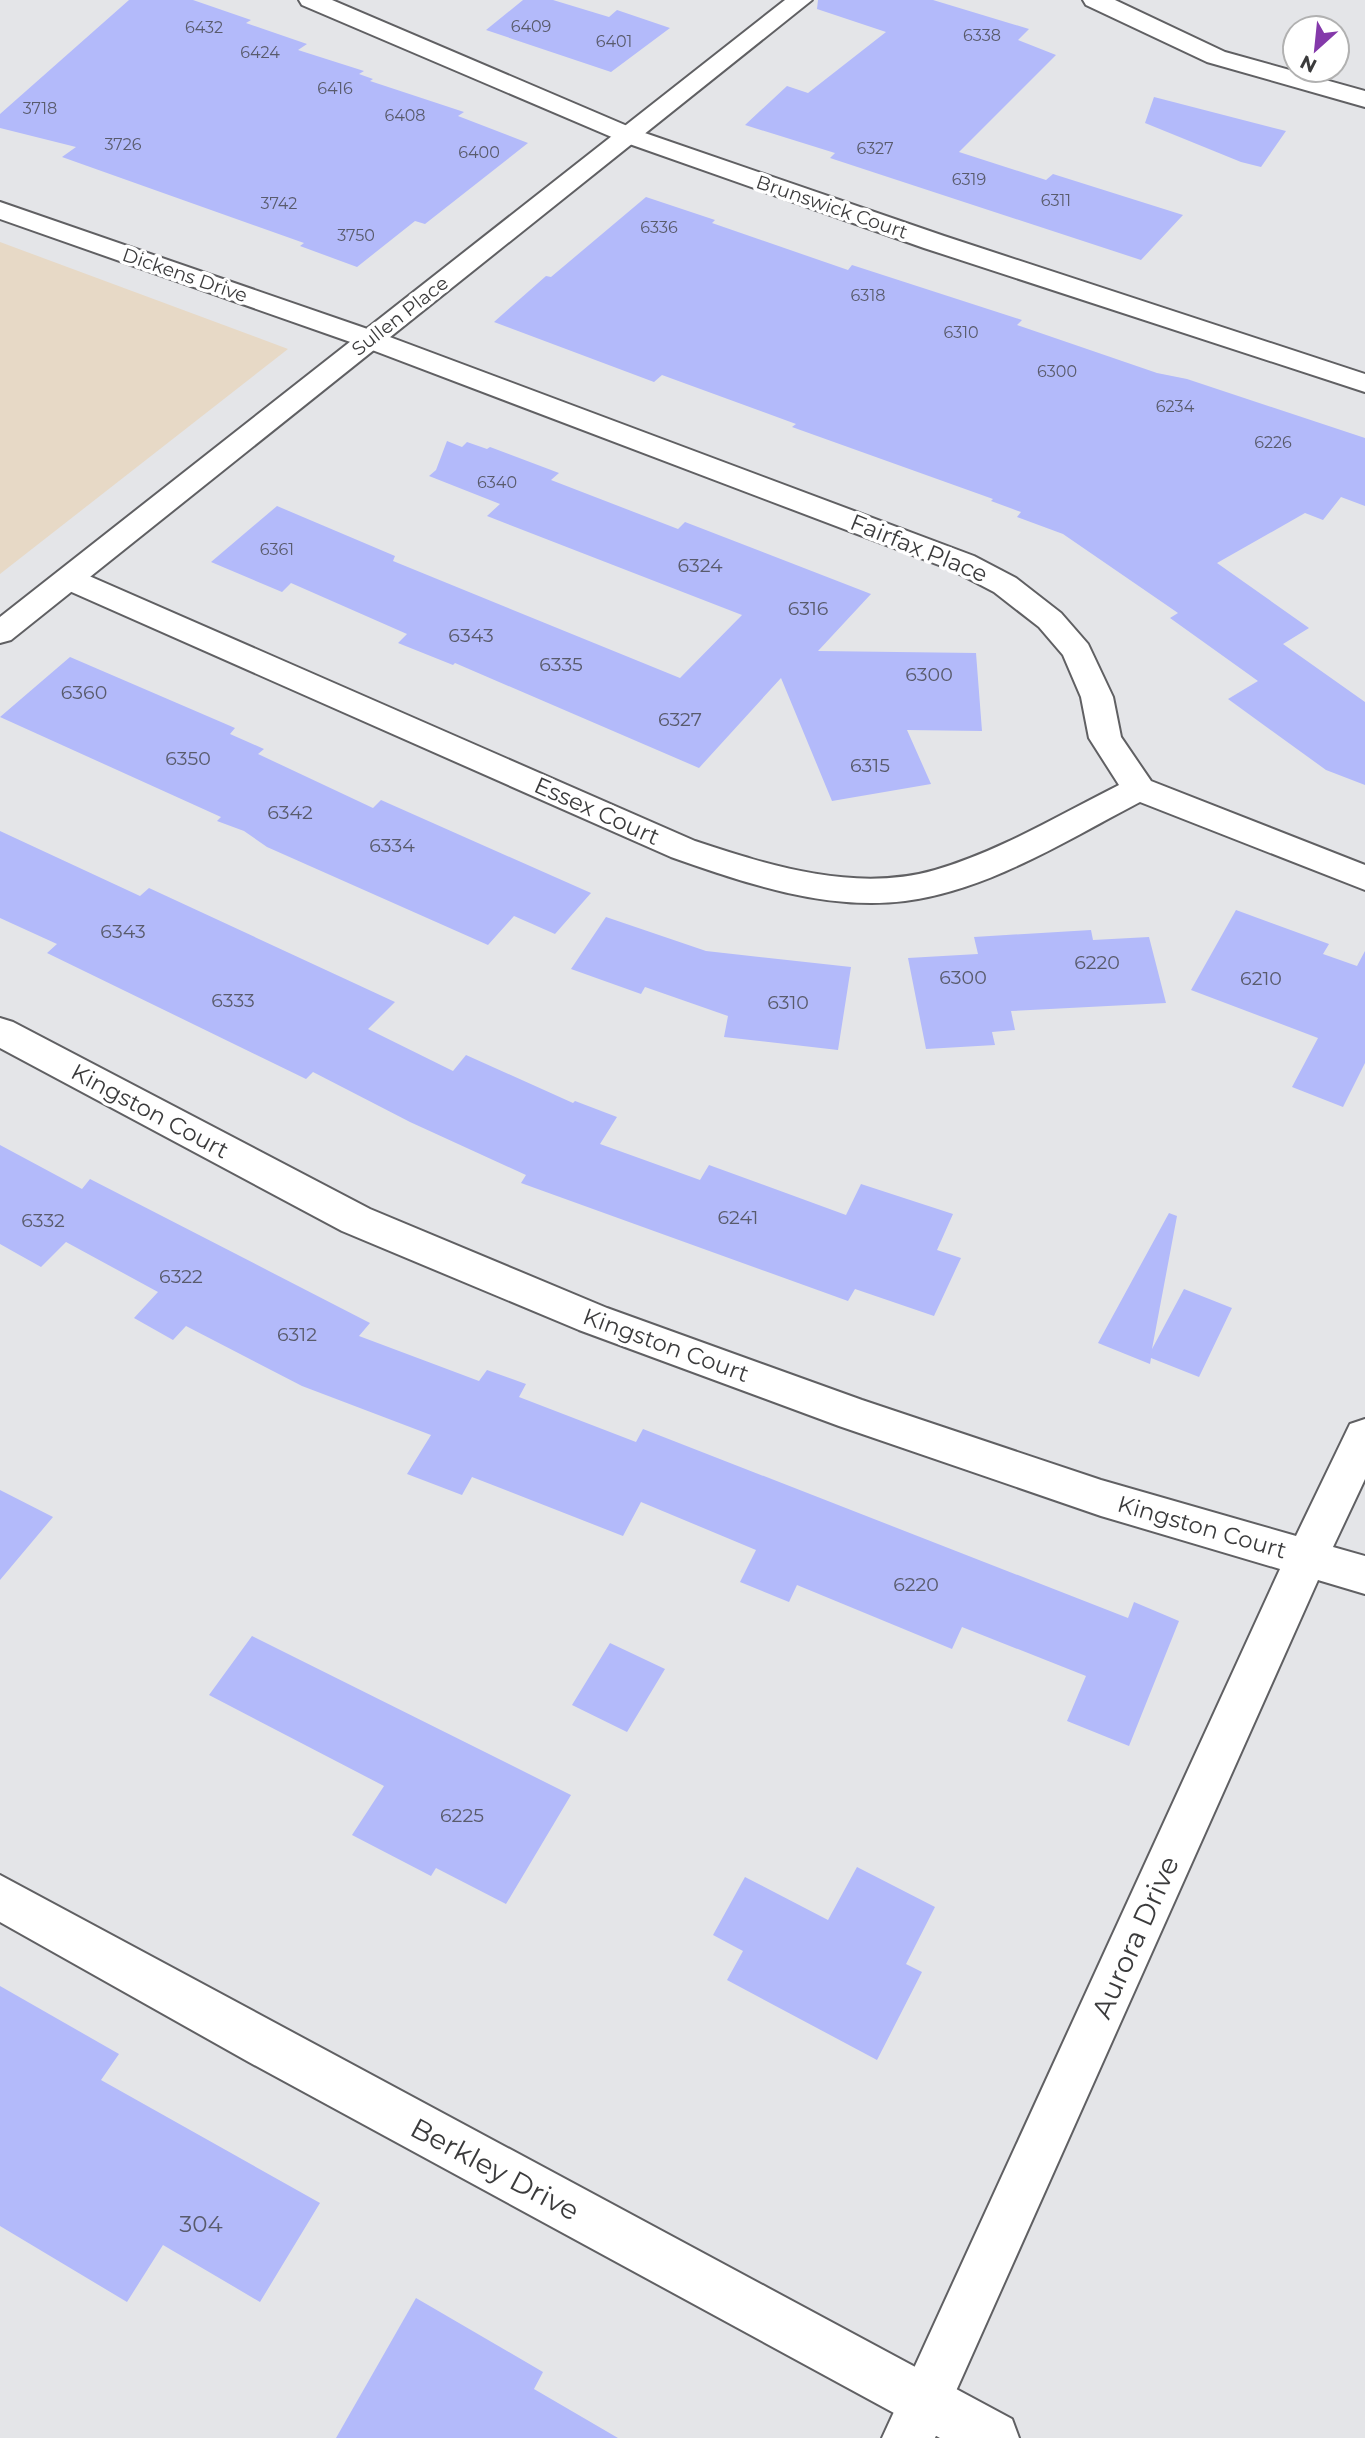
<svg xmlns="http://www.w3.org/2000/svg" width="1365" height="2438" viewBox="0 0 1365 2438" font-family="Montserrat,sans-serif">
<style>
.education{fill:#e7d9c6}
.building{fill:#b3bafa}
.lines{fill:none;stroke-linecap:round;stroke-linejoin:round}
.minor-casing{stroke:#606063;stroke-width:4}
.tertiary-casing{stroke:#606063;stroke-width:4}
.minor{fill:#fff;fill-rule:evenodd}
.tertiary{fill:#fff;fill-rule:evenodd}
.labels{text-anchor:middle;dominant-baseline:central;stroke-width:7;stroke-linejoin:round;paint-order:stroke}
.far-number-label{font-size:16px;fill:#595b6c}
.far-street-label{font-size:19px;fill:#3b3b3c;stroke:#fff}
.number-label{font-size:19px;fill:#595b6c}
.street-label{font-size:23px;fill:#3b3b3c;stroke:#fff}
.near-number-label{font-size:23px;fill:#595b6c}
.near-street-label{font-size:28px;fill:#3b3b3c;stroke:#fff}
</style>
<rect width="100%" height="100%" fill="#e4e5e8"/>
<path class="education" d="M0,242L288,349L0,574Z"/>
<path class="building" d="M129,0H193L251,20L246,23L307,44L298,50L364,71L359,74L373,79L370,81L464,112L458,116L528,143L425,224L415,221L357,267L300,246L304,243L62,157L76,147L0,128V114Z
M523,0H553L609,17L617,10L670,28L611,72L486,30Z
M818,0H933L1029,29L1018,40L1056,55L959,152L1046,180L1053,174L1183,215L1141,260L830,158L835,153L745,125L787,86L808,93L886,32L817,9Z
M1154,97L1286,131L1261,167L1241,162L1145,123Z
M646,197L715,220L712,223L848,270L852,265L1022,320L1017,325L1157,373L1187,379L1365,438V506L1341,497L1323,520L1305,513L1217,563L1309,628L1283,644L1365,702V785L1326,770L1228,699L1258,681L1170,618L1178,613L1063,534L1017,517L1021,512L991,501L993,499L792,427L796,424L662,375L654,382L494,322L546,276L551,277Z
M447,441L462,447L467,442L487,449L490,447L559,473L551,480L678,529L685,522L871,594L818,651L976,653L982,731L907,730L931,784L832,801L781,678L699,768L455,663L453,665L398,643L407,634L291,583L282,592L211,562L277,506L395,556L393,561L680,678L742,615L487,516L500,504L429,476L436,470Z
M70,657L235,728L230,734L264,749L258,754L373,808L381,800L591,893L555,934L514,916L488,945L267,847L244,831L217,821L221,817L0,717Z
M0,831L140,896L149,888L395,1002L368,1029L453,1071L466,1055L573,1103L575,1101L617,1117L600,1144L700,1180L709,1165L846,1215L861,1184L953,1214L937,1250L961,1258L934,1316L855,1289L848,1301L521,1183L526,1175L410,1122L313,1072L306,1079L47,953L57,944L0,918Z
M1236,910L1329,944L1323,954L1357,966L1365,951V1063L1343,1107L1292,1087L1318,1038L1191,990Z
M606,917L706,951L851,967L838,1050L724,1037L728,1016L645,987L641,994L571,969Z
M1091,930L1093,940L1149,937L1166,1003L1011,1011L1015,1030L992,1032L995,1045L926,1049L908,958L978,954L974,937Z
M0,1145L82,1189L90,1179L370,1323L359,1336L479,1381L487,1370L526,1384L519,1397L636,1442L643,1429L1128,1618L1134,1602L1179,1621L1129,1746L1067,1721L1086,1676L962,1627L952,1649L797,1585L789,1602L740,1582L756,1550L641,1502L623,1536L472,1477L462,1495L407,1474L431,1435L302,1386L186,1326L173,1340L134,1318L158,1292L66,1242L41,1267L0,1244Z
M1169,1213L1177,1216L1152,1349L1184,1289L1232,1308L1199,1377L1151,1358L1150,1364L1098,1343Z
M0,1490L53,1517L0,1580Z
M252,1636L571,1795L506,1904L436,1868L431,1876L352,1835L384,1786L209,1695Z
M610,1643L665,1669L627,1732L572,1705Z
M857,1867L935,1907L906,1964L922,1972L877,2060L727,1980L743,1951L713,1935L745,1877L828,1920Z
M0,1986L119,2054L101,2080L320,2203L260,2302L163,2245L127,2302L0,2226Z
M416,2298L543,2372L534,2389L618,2438H336Z"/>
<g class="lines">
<g class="minor-casing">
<path id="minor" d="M299,0H332L639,131L944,236L1365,374V392L924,248L621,141L302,5Z
M1083,0H1115L1225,52L1365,91V107L1207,62L1086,5Z
M0,202L379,333L974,556L1016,578L1061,613L1088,644L1113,697L1121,737L1151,781L1365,865V890L1140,802C1067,840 989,890 905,901C825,911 745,883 671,857L58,586L53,579L58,572L69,569L80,572L695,841C770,866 856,893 935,870C1000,851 1059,815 1119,785L1089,738L1081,697L1063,655L1039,627L994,592L952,570L359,345L0,219Z
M0,1018L13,1022L370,1209L607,1308L862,1400L1101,1480L1296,1536L1350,1424L1365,1419V1479L1333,1547L1365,1556V1594L1318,1580L935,2438H882L1280,1569L1101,1516L839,1426L579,1330L342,1231L0,1048Z"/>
</g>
<g class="tertiary-casing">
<path id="tertiary" d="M785,0H812L11,640L0,643V617Z
M0,1875L1012,2419L1019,2438H940L247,2061L0,1922Z"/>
</g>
<use href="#minor" class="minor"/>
<use href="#tertiary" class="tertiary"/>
</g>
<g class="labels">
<g class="far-number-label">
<text x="531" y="26">6409</text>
<text x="204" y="27">6432</text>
<text x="982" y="35">6338</text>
<text x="614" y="41">6401</text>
<text x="260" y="52">6424</text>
<text x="335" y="88">6416</text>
<text x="40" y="108">3718</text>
<text x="405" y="115">6408</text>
<text x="123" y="144">3726</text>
<text x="875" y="148">6327</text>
<text x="479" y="152">6400</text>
<text x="969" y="179">6319</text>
<text x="1056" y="200">6311</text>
<text x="279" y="203">3742</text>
<text x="659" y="227">6336</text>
<text x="356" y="235">3750</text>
<text x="868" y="295">6318</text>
<text x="961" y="332">6310</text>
<text x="1057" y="371">6300</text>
<text x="1175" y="406">6234</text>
<text x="1273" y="442">6226</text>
<text x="497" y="482">6340</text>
<text x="277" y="549">6361</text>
</g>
<g class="far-street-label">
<text transform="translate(832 207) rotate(19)">Brunswick Court</text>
<text transform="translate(185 275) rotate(19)">Dickens Drive</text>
<text transform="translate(400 316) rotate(-38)">Sullen Place</text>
</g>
<g class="number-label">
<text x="700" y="565">6324</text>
<text x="808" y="608">6316</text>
<text x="471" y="635">6343</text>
<text x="561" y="664">6335</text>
<text x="929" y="674">6300</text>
<text x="84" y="692">6360</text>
<text x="680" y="719">6327</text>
<text x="188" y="758">6350</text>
<text x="870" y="765">6315</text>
<text x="290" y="812">6342</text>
<text x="392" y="845">6334</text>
<text x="123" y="931">6343</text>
<text x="1097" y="962">6220</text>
<text x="963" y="977">6300</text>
<text x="1261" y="978">6210</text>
<text x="233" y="1000">6333</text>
<text x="788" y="1002">6310</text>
<text x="738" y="1217">6241</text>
<text x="43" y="1220">6332</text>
<text x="181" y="1276">6322</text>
<text x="297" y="1334">6312</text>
<text x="916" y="1584">6220</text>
<text x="462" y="1815">6225</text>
</g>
<g class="street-label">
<text transform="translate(919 548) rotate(22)">Fairfax Place</text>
<text transform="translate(597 811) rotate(24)">Essex Court</text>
<text transform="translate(150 1111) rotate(28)">Kingston Court</text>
<text transform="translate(666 1345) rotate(20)">Kingston Court</text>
<text transform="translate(1202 1527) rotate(16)">Kingston Court</text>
</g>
<g class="near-number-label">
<text x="201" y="2224">304</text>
</g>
<g class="near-street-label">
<text transform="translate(1135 1937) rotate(-66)">Aurora Drive</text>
<text transform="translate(495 2169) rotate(28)">Berkley Drive</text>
</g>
</g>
<g transform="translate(1316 49) rotate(207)"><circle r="33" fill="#ffffff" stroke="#b1b1b1" stroke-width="2"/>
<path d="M0-5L12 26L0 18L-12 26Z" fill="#8439aa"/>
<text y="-10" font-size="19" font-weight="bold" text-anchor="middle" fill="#3b3b3c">N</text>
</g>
</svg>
